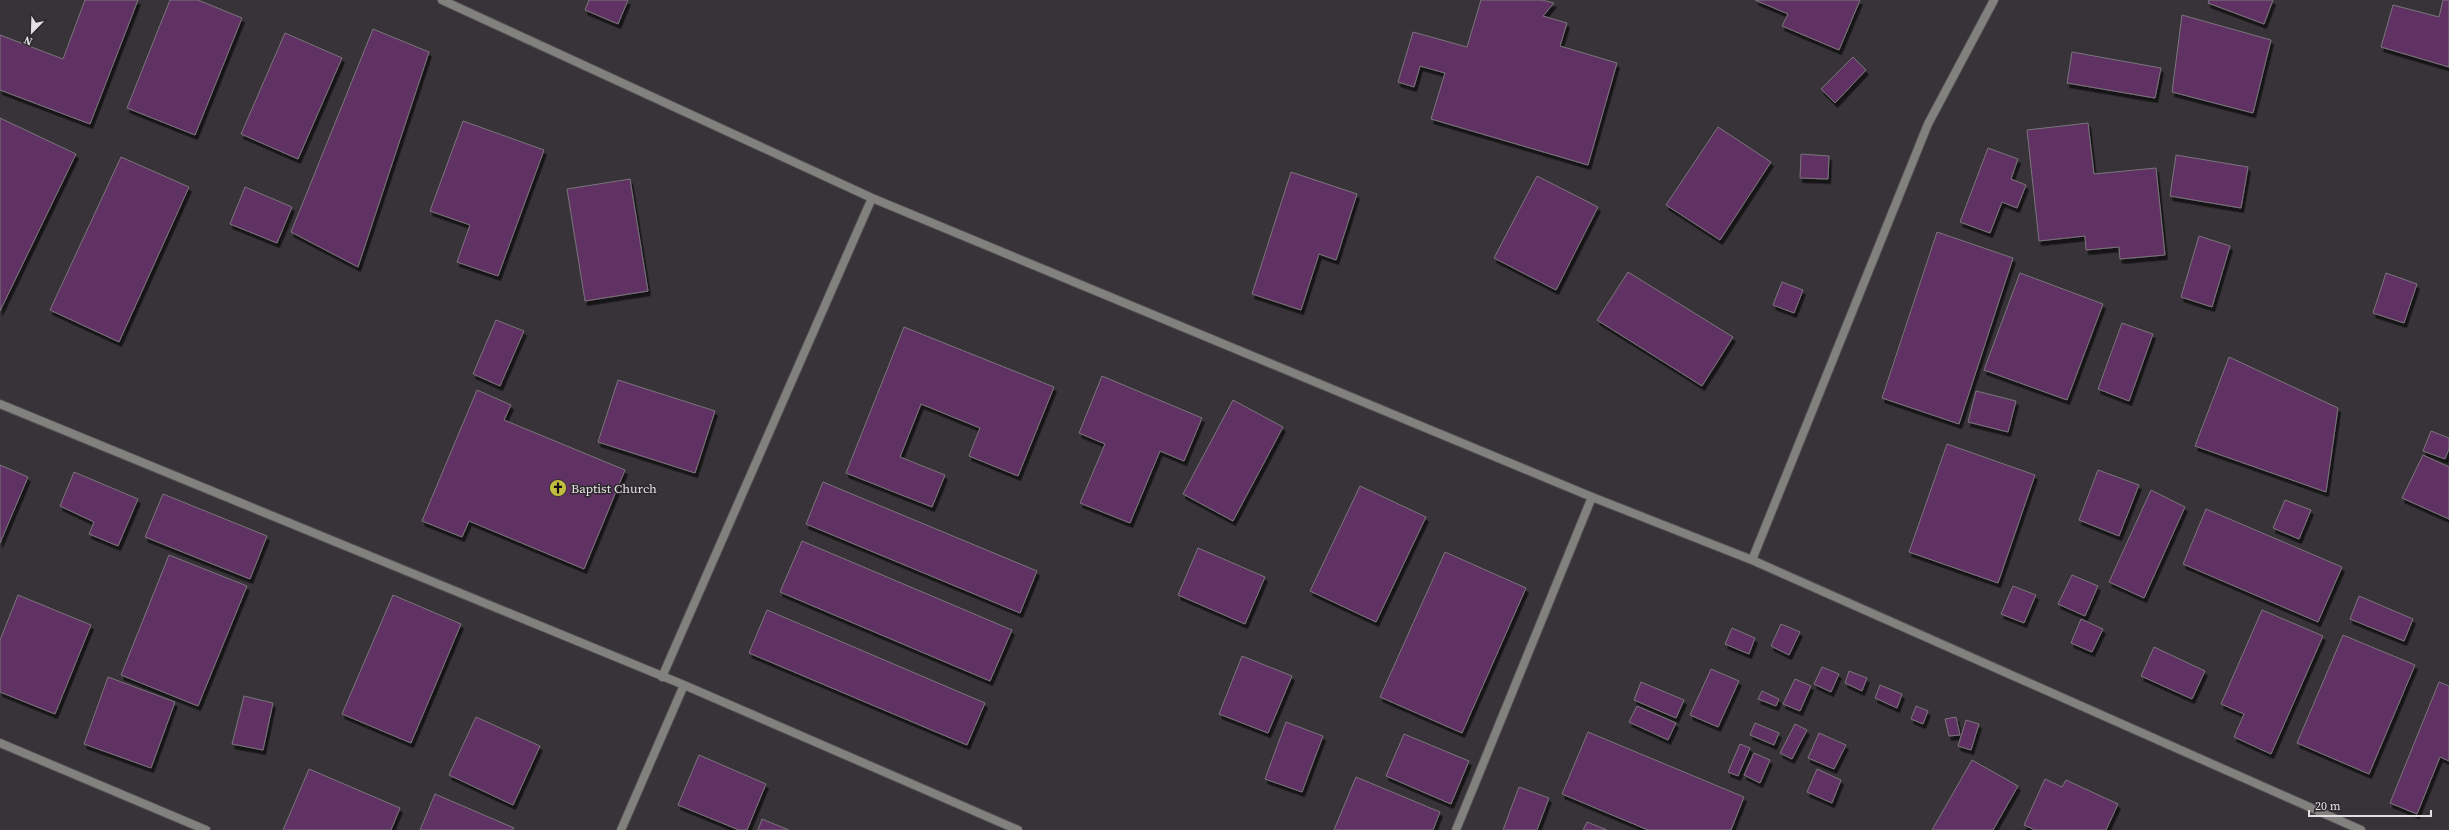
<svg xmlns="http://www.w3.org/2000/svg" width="2449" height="830" viewBox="0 0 2449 830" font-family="'Source Serif 4',serif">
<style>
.building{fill:#5f3364;stroke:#7a757a;filter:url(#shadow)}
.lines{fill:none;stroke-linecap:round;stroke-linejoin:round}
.street-casing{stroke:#534f53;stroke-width:10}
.street{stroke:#81817e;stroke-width:8}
.labels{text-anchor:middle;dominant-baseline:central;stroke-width:3;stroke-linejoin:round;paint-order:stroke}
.poi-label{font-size:13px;fill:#e3e0e3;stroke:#2d292e;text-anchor:start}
</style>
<defs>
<filter id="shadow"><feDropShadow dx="2.5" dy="4.5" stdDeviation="0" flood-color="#0009"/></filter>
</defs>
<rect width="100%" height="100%" fill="#373338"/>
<path class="building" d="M85,0H138L90,124L0,90V35L63,59Z
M170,0H198L242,18L195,135L127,108Z
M589,0H628L618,24L585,10Z
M1481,0H1542L1554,3L1543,16L1567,23L1560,46L1617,63L1588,165L1431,119L1445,73L1420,66L1414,87L1398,82L1413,32L1467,47Z
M1755,0H1860L1839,50L1782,26L1788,14Z
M2209,0H2273L2264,24L2208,3Z
M2443,0H2449V67L2381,47L2393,5L2439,17Z
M2182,15L2271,40L2253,113L2172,92Z
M373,29L429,52L358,267L291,232Z
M285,33L342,58L298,159L241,134Z
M2072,52L2161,68L2155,98L2067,83Z
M1853,57L1866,70L1835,103L1821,89Z
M0,118L76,154L0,311Z
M463,121L544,150L498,276L457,262L470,225L430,211Z
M2088,123L2094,174L2156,168L2165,255L2120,259L2119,247L2086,250L2085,236L2039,241L2027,130Z
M1718,127L1771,162L1720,240L1666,205Z
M1988,148L2018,159L2011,179L2026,185L2017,208L2002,202L1990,233L1960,222Z
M1801,154L1829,156L1828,179L1800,178Z
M2176,155L2248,167L2241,208L2170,196Z
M121,157L189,187L119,342L50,310Z
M1291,172L1357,194L1336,260L1319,254L1301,310L1252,294Z
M1537,176L1598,207L1556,290L1494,258Z
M630,179L648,291L585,301L567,189Z
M245,187L292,207L277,243L230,224Z
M1937,232L2013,258L1959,424L1882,398Z
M2199,236L2230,246L2212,307L2181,297Z
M1628,272L1733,337L1702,386L1597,320Z
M2020,273L2103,304L2067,400L1984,370Z
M2386,273L2417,284L2404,323L2373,313Z
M1782,282L1803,290L1794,313L1773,305Z
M496,320L524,331L500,386L473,374Z
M2122,323L2153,334L2129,401L2098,389Z
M904,327L1054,387L1018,476L969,456L980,428L921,404L900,457L945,475L932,507L846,473Z
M2229,357L2338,408L2326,492L2195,446Z
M1102,376L1202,418L1184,461L1160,451L1130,523L1080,503L1105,444L1079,433Z
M618,380L715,411L695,473L598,442Z
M477,390L511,405L504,420L625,470L584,569L469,521L462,537L422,521Z
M1976,391L2016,401L2008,432L1968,422Z
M1233,400L1283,427L1233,521L1183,494Z
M2431,431L2449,438V449L2445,459L2423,451Z
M1947,444L2035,475L1998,583L1909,552Z
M2423,455L2449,467V519L2402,498Z
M0,465L28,477L0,543Z
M2098,470L2139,485L2119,536L2079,520Z
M74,472L138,499L118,546L89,534L94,522L60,506Z
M823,482L1037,571L1020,613L806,524Z
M1360,486L1426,517L1376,622L1310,591Z
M2151,490L2185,507L2144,598L2109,582Z
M163,494L267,536L250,579L145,537Z
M2285,500L2311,510L2299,539L2273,528Z
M2206,509L2342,567L2318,622L2183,564Z
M802,541L1012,630L990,681L780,592Z
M1198,548L1265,577L1245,624L1178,595Z
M1445,552L1526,588L1462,733L1380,697Z
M169,555L247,586L198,706L121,675Z
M2072,575L2098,586L2085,616L2058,604Z
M2013,586L2036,595L2024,623L2001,614Z
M18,595L91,625L55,714L0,692V640Z
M393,595L461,624L411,743L342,714Z
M2359,596L2413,619L2404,641L2350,619Z
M767,610L985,703L967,745L749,653Z
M2262,610L2323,636L2271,754L2234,737L2244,714L2221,704Z
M2081,619L2103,629L2092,652L2071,643Z
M1781,624L1800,632L1789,655L1771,646Z
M1732,628L1755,638L1749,654L1725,644Z
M2343,635L2415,665L2369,774L2297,743Z
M2154,647L2205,671L2192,699L2141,676Z
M1242,656L1292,676L1268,733L1219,714Z
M1822,667L1839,674L1831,692L1814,684Z
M1711,669L1739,681L1718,727L1690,715Z
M1849,671L1867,678L1862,691L1845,683Z
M108,677L175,702L151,768L84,744Z
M1795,679L1811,686L1800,711L1783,704Z
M1641,682L1684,700L1676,718L1634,700Z
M2439,682L2449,686V761L2440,757L2417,814L2390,803Z
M1880,685L1902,694L1897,708L1875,698Z
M1762,691L1779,699L1776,706L1758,699Z
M244,696L273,703L263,750L232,744Z
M1637,706L1676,723L1668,740L1629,722Z
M1916,706L1928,711L1923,724L1911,719Z
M476,717L540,746L513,805L449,775Z
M1956,717L1960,735L1949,736L1945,719Z
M1966,720L1979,724L1971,750L1958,746Z
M1286,722L1323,736L1302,792L1265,779Z
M1755,723L1779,733L1774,745L1750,735Z
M1795,724L1807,730L1792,759L1780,753Z
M1588,732L1744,797L1731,830H1648L1562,794Z
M1819,733L1846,745L1834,769L1808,758Z
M1404,734L1469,761L1451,804L1386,776Z
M1740,744L1750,748L1738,776L1728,772Z
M1754,753L1770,760L1760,783L1744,775Z
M699,755L766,784L747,830H739L678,805Z
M1972,760L2018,786L1993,830H1932Z
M309,769L400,808L391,830H283Z
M1817,769L1841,780L1832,803L1807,792Z
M1356,777L1440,812L1433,830H1334Z
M2045,779L2062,787L2066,780L2118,804L2106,830H2035L2024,825Z
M1519,787L1549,798L1537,830H1503Z
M435,794L514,828L513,830H420Z
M762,819L789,830H758Z
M1587,822L1607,830H1583Z"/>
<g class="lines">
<g class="street-casing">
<path id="street" d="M442,0L872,198L1592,497L1752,560L2361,830
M0,404L684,685L1018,830
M1752,560L1928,124L1994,0
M662,677L872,198
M0,743L206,830
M621,830L684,685
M1456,830L1592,497"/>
</g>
<use href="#street" class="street"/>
</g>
<defs>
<g id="church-disc" transform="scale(0.9)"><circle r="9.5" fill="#c2bd3f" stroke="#2d292e"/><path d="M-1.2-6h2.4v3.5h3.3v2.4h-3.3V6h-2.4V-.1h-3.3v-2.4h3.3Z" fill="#111"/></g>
</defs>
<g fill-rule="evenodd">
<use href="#church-disc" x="558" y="488"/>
</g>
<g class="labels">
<g class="poi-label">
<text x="571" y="488">Baptist Church</text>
</g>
</g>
<g transform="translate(32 32) rotate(203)" stroke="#2d292e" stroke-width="3" paint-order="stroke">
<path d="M0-3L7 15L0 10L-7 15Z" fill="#e3e0e3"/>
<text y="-6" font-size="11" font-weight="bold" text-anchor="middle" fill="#e3e0e3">N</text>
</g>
<path d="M2309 810v6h122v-6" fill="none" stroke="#e3e0e3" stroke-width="2"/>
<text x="2315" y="810" font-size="12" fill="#e3e0e3" stroke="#2d292e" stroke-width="3" paint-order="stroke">20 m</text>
</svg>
